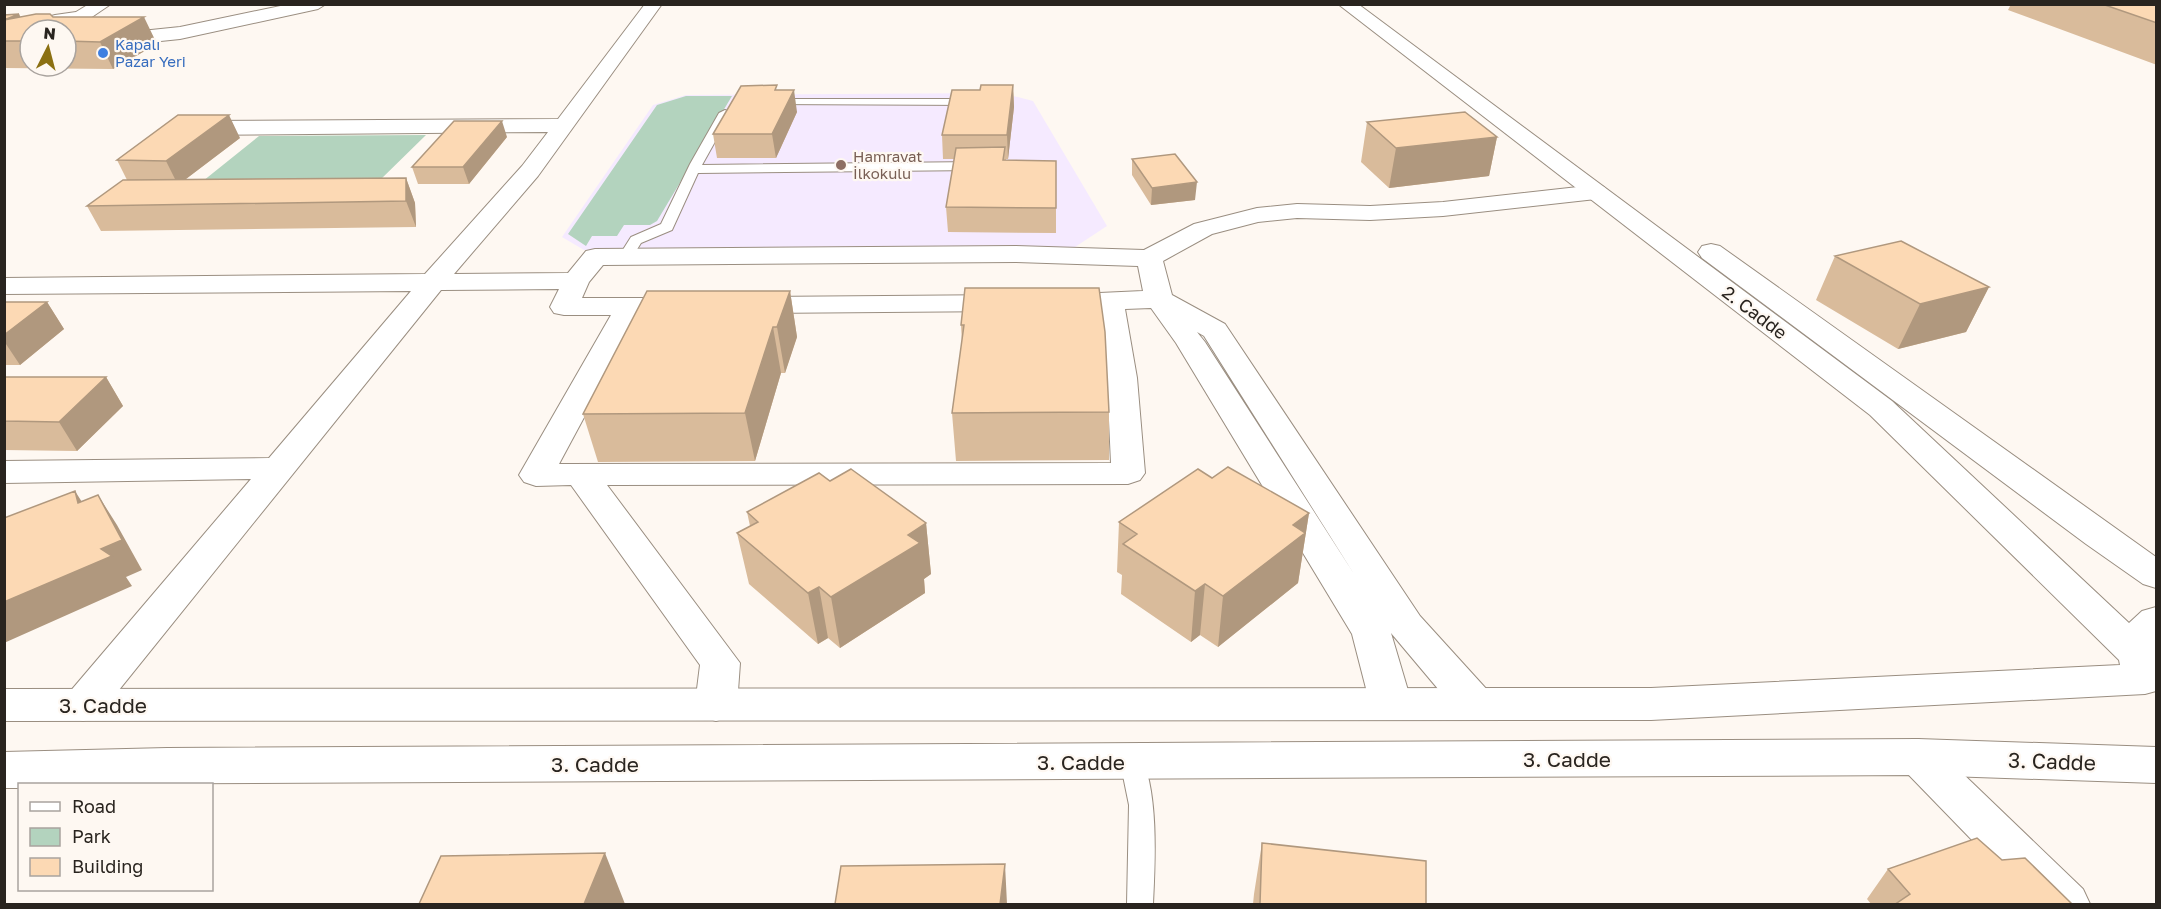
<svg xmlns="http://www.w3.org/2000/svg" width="2161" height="909" viewBox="0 0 2161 909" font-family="'Golos Text',sans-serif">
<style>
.education{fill:#f5eaff}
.green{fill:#b3d3be}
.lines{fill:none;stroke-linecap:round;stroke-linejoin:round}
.service-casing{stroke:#9a8e81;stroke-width:2}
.minor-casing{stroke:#9a8e81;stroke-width:2}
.secondary-casing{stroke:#9a8e81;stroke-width:2}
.service{fill:#fff;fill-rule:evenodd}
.minor{fill:#fff;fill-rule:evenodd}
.secondary{fill:#fff;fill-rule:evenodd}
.wall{fill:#d9bb9b;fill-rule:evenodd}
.shaded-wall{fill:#b0987e}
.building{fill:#fcd9b4;stroke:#b0987e;stroke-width:1.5}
.shop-dot{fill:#3f7fe0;stroke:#fef8f2;stroke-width:2}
.education-dot{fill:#8d6e63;stroke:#fef8f2;stroke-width:2}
.labels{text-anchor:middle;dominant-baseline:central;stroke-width:4.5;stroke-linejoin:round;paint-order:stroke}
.far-shop-label{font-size:15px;fill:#366cbe;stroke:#fef8f2;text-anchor:start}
.far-education-label{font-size:15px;fill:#785e54;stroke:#fef8f2;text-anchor:start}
.street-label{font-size:18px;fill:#29241f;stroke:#fef8f2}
.near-street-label{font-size:21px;fill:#29241f;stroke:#fef8f2}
</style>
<rect width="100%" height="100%" fill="#fef8f2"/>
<path class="education" d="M1002,93L1033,101L1107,226L1072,249L584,250L562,237L653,105L686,95Z"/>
<path class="green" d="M686,96H732L657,221L650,225H624L617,236H592L586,246L568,234L657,105Z
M426,135L378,182L198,185L259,136Z"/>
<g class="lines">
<g class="service-casing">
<path id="service" d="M772,99H973L979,102L973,105L768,104L766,102Z
M725,110L731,113L702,165L977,162L983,166L977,170L698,173L672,230L641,243L631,259H621L619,256L631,237L661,224L690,164L719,113Z
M1132,751L1140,754C1159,791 1155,863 1153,904H1127L1129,805L1120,761L1124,754Z"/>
</g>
<g class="minor-casing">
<path id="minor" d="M89,4H111L86,21L30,30V33L4,40V29L55,15L76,12Z
M290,4H326L318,9L180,39L151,42L66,41V30H64L66,29L151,30L180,27Z
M645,4H662L538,176L454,274L568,273L586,251L595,249L1016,246L1144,250L1194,224L1257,208L1297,204L1370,206L1443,202L1596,185L1604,187L1608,192L1604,197L1596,199L1443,216L1370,220L1297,218L1258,222L1212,234L1163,261L1172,295L1225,324L1420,616L1490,693L1496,704L1490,715L1475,720L1460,715L1391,633L1412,704L1406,715L1391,720L1376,715L1370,704L1352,634L1176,343L1151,308L1125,309L1137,378L1145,473L1140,480L1128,484L607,485L740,663L737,705L731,716L716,721L701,716L695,705L700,665L571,485L536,486L524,482L519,475L611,315H564L554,313L550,307L559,289L441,290L98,716L83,721L68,716L62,705L68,694L251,479L4,483V461L269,458L411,291L4,294V278L425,274L522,166L548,132L190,135L182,133L179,128L182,123L190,121L558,119ZM1016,262L1138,266L1143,291L1056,295L1046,297L1042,303L1046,309L1056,311L1098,310L1107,378L1111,463L559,464L639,315L683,314L693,312L697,306L693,300L683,298H582L589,282L603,265ZM1197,332L1204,336L1354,574L1205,342Z
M1007,295L1017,297L1021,303L1017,309L1007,311L747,313L737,311L733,305L737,299L747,297Z
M1918,739L1933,745L2083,889L2090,904H2034L1903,769L1896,757L1903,745Z"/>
</g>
<g class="secondary-casing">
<path id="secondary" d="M1338,4H1358L1892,401L2129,623L2142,611L2156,607V691L2145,694L1651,720L4,721V689L1651,688L2120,665L2119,660L1870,415Z
M1711,244L1720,246L2156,557V588L2143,584L2086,544L1702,258L1698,252L1702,246Z
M1918,739L2156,747V783L1918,775L20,784V788H4V752L167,748Z"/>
</g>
<use href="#service" class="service"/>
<use href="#minor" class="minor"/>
<use href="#secondary" class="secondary"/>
</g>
<path class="wall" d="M2011,4H2157V65L2008,10Z
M4,15L20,17H53L157,44L113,69L4,68ZM30,30L66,41V66H30Z
M1013,85L1014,107L1008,159H1006V160L1056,161V233L948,232L946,207L954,159H943L942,135L980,90Z
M778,90L797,112L776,158H717L713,134Z
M1367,122L1497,137L1489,176L1389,188L1361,162Z
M507,137L469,184H418L412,167Z
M240,138L186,179L406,178L415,203L416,227L101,231L87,206L127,180L117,160Z
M1132,159L1195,200L1151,205L1132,175Z
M1835,256L1989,287L1966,332L1898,349L1816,300Z
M965,288L1109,412V460L956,461L952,413L962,343L961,325Z
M790,291L797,337L785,373H781L755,461L598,462L583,414Z
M4,302H47L64,329L20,365H4Z
M4,377H106L123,406L77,451L4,450Z
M1212,478L1309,513L1298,583L1218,647L1200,635L1191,642L1121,594L1122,575L1117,572L1119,522Z
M830,481L926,523L931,574L924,579L925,593L840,648L828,638L818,644L749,584L737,533L750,526L747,512Z
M1262,843L1426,904H1253L1254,894Z
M2002,860L2072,904H1871L1867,899L1888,869Z"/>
<path class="shaded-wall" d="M19,14L30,35L4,20Z
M144,17L157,44L113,69L100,42Z
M1013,85L1014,107L1008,159L1007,135Z
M794,90L797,112L776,158L772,134Z
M229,115L240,138L178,185L166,161Z
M502,121L507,137L469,184L463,167Z
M1497,137L1489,176L1389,188L1396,148Z
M406,178L415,203L416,227L406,201Z
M1197,182L1195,200L1151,205L1152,188Z
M1989,287L1966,332L1898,349L1920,304Z
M790,291L797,337L785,373L777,327Z
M47,302L64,329L20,365L4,341V335Z
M773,327L781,373L755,461L745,413Z
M106,377L123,406L77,451L59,422Z
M75,491L94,521L78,503Z
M98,495L117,525L142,570L126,577L132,586L4,643V602L101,549Z
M1309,513L1298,583L1218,647L1223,596L1293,525Z
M926,523L931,574L924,579L925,593L840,648L831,597L908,535Z
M1205,584L1200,635L1191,642L1195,591Z
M819,587L828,638L818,644L808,593Z
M605,853L625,904H584Z
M1005,864L1007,904H1000Z"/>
<path class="building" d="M2102,4H2157V23Z
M19,14L4,20V15Z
M36,14H50L53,17H144L100,42L66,41V30H30V41H4V20Z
M777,85L775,90H794L772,134H713L741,86Z
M981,85H1013L1007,135H942L952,90H980Z
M1465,112L1497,137L1396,148L1367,122Z
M178,115H229L166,161L117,160Z
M454,121H502L463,167H412Z
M1005,147L1003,160L1056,161V208L946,207L956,148Z
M1175,154L1197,182L1152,188L1132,159Z
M406,178V201L87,206L123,180Z
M1901,241L1989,287L1920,304L1835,256Z
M965,288H1099L1105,332L1109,412L952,413L964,325H961Z
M647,291H790L777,327H773L745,413L583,414Z
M4,302H47L4,335Z
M4,377H106L59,422L4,421Z
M1228,467L1309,513L1293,525L1305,533L1223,596L1205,584L1195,591L1123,544L1137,534L1119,522L1198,469L1212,478Z
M851,469L926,523L908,535L920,543L831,597L819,587L808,593L737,533L758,522L747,512L819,473L830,481Z
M75,491L78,503L98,495L122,540L101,549L112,556L4,602V518Z
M1977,838L2002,860L2025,858L2072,904H1899L1897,903L1910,894L1888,869Z
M1262,843L1426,861V904H1260Z
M605,853L584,904H419L441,856Z
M1005,864L1000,904H835L841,866Z"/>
<circle class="shop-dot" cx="103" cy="53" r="6"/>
<circle class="education-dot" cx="841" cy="165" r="6"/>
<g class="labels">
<g class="far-shop-label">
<text x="115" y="44">Kapalı<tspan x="115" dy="17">Pazar Yeri</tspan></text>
</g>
<g class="far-education-label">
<text x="853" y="156">Hamravat<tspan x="853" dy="17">İlkokulu</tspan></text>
</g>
<g class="street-label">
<text transform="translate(1755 312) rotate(37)">2. Cadde</text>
</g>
<g class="near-street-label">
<text x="103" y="705">3. Cadde</text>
<text x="1567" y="759">3. Cadde</text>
<text transform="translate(2052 761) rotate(2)">3. Cadde</text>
<text x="1081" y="762">3. Cadde</text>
<text x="595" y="764">3. Cadde</text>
</g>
</g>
<rect width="2161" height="909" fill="none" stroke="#29241f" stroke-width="12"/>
<rect x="18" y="783" width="195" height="108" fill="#fef8f2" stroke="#a9a39e" stroke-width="1.5"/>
<rect x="30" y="802" width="30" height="9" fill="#ffffff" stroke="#a9a39e" stroke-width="1.5"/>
<text x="72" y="813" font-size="18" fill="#29241f">Road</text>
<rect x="30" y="828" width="30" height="18" fill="#b3d3be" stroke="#a9a39e" stroke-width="1.5"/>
<text x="72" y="843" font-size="18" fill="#29241f">Park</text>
<rect x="30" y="858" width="30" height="18" fill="#fcd9b4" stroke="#a9a39e" stroke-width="1.5"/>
<text x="72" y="873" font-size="18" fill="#29241f">Building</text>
<g transform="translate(48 48) rotate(6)"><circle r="28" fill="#fef8f2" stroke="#a9a39e" stroke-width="1.5"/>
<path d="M0-4.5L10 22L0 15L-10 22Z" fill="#8b7012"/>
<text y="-9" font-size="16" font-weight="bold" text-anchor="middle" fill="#29241f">N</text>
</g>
</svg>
